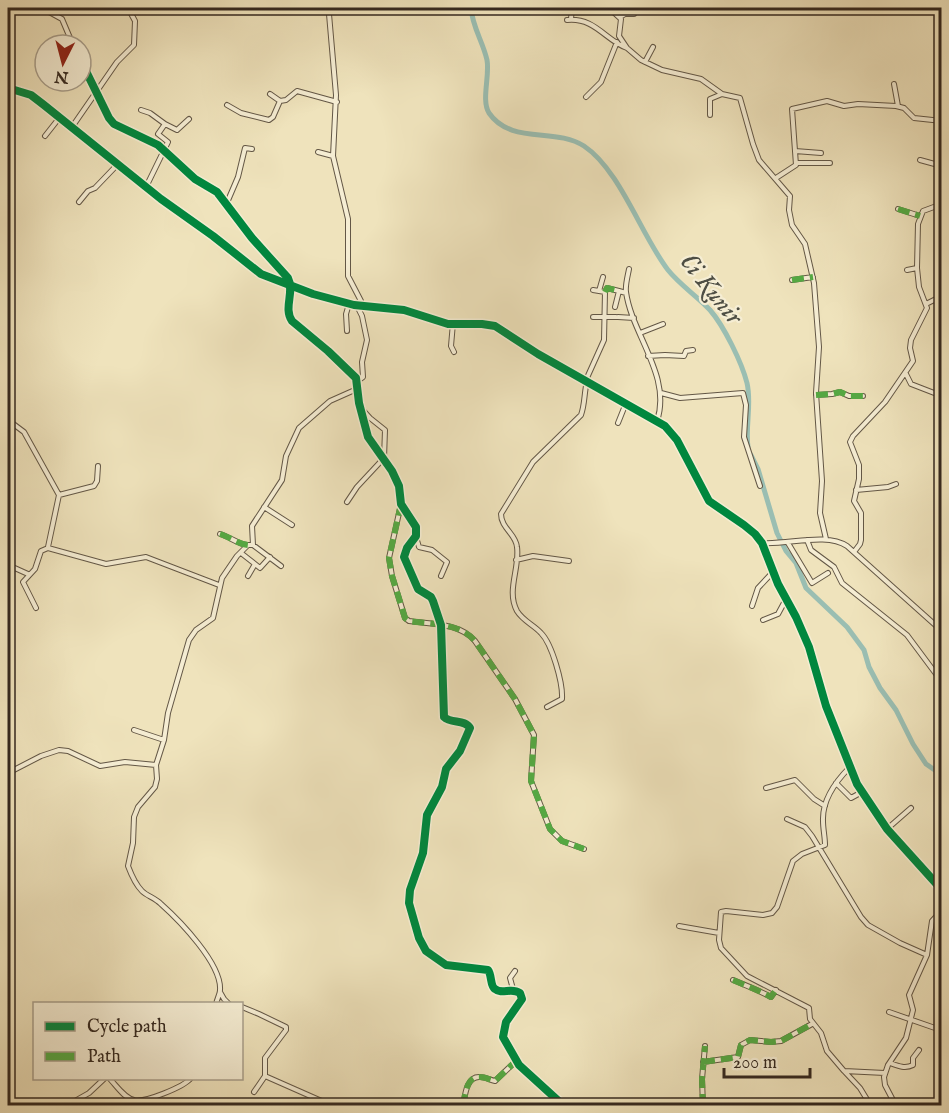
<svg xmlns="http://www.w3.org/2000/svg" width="949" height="1113" viewBox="0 0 949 1113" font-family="'IM FELL English',serif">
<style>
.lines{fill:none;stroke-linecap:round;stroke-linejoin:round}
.river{stroke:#9abeb2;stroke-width:5}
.minor-casing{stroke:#635746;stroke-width:6}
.minor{stroke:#f5edd3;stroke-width:4}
.quiet{stroke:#54aa43;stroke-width:6;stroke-dasharray:12 6;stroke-linecap:butt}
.cycleway-casing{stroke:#f5edd3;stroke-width:11}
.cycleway{stroke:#00873e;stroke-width:8}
.labels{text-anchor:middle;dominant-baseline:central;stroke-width:4.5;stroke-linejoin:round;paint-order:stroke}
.water-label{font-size:26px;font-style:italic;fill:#4e4e44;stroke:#f5edd3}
</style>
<rect width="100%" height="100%" fill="#efe3bc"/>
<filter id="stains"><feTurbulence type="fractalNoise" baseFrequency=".00333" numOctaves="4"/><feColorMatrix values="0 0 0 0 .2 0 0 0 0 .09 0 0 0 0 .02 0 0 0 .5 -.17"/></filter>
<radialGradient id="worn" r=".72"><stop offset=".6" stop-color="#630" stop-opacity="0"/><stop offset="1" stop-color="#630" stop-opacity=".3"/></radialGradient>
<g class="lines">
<path class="river" d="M471,8C472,26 483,42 487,60C490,76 481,100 489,113C511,145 555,127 584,146C620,170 641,235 668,270C680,285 697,296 710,310C724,326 742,363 747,383C752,404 745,426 748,447
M751,455L758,469L777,533L786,551L796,563L806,588L847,627L864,650L869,667L880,688L896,710L913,744L926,764L942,775"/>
<g class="minor-casing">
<path id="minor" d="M42,8L62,19L73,45
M325,8L329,14L336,95L333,156L348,219V276L361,301V306
M339,8L344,11L364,12
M609,8L621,19L619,36L627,48L641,60L662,70L701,79L722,94L740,98L753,144L759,160L790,196L789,210L792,225L805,244L814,283L819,347L816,393L822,481L820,513L826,539
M620,17L625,14H634
M571,19L572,8
M567,20C595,17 606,41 627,48
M81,61L109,118L114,124L158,145L195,179L217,192L252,238L288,278C295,292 283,308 292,321L328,351L356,378L359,403L368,437L392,471L399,486L401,504L416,527V536L407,548L404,557L418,589L431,597L433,601L441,625L444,717C451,724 465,719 470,728L460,751L446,769L442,787L427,815L423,853L410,890L409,903L419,938L426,951L446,965L488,970C492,975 490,986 495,989C502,995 511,987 520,993L522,999L506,1022L503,1037L519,1065L564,1106
M645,62L653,47
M894,84L898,106
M8,88L31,95L44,105L161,199L213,236L261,274L313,294L354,305L404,310L448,324H482L495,326L538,354L665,426L677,440L709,501L744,525L755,534L762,543L778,584L796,617L809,647L826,706L857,784L887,829L942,890
M270,94L280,101
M586,97L601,82L617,42
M227,105L241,113L269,120L273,117L280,101L286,100L297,91L337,102
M141,110L150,113L165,124L158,134L168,142L146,187
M710,115V99L722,94
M165,124L177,130L189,119
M72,127L117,62L134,45L135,21L128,8
M45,136L60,117
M795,151L821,153
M318,152L333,156
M920,160L942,166
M796,163H830
M776,178L796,165L792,109L827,101L844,106L858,104L896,106L904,108L914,118L942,121
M79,202L88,191L95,188L118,164
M226,205L238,177L245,148L252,149
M898,209L920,216
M629,269C628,275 625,285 626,292C632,335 672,376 657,421
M907,270L917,268
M792,280L813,277
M593,290L605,292L607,288L619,291
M599,291L603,277
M926,304L942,296
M615,307L619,291L626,293
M593,317H616
M618,317L634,318
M453,323L451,346L454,352
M347,331L346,314L349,304
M640,333L663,324
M648,356L665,355L684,356L686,351L693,350
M906,374L911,384L942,396
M586,380L604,340L605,292
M356,382L363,377L362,362L367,340L362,316L357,306
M661,393L680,398L743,393L746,405L744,437L760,486
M816,395L832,394L840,392L849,396H863
M8,420L24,432L59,495L48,547
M618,423L626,403
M856,490L888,487L896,484
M59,495L94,486L97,481L98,466
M347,502L357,487L384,458L385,430L370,418L360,407
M401,504L389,558L392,576L405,618L409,621C431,624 460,623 475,641L515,699L534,735L531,781L550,829L562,841L584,849
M264,507L292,525
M220,534C230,537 238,544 247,545
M416,537L419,547L432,550L447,562L441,576
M807,540L811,550L834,567L842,583L907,635L942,682
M762,543C789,545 826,532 847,546L942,631
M788,543L812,583L828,573
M253,545L281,566
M854,552L860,544L861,540V513L854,501L859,479V465L850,442L853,436L885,402L913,361L910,348L911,340L927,308L919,287L917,268L918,224L923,211L942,204
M241,553L255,564L248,576
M516,560L533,556L569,561
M255,564L260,568L270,557
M8,565L28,574
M752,606L758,588L773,572
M36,608L23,582L35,569L41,551L48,548L106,564L146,557L219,585
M763,620L778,614L785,601
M547,707L562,699C563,683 552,644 541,633C534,625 523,621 517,611C506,591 520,568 517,547C516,534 501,528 501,514L533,462L581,415C585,404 584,393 587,381
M134,730L164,740
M156,765L157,779L155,787L138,807L134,817L133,843L128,866C131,874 136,885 142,891C147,896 155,898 161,904C179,920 222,964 220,990C220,994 217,999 216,1004
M850,767C836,781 822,799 823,821C823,829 825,837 825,845L802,854L793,861L777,907L772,913L763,915L726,911L721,912L719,940L721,948L747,976L809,1008L810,1019L821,1033L827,1051L844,1071L885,1073
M8,773L41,756L59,750L68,751L100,766L125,762L156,765L164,740L168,713L189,640L196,630L213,618L222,578L237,556L248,545H253L252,526L282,480L286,456L299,428L330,401L357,389
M836,783L851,798L862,792
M766,788L795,780L814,799L825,806
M787,819L805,827L812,836L861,917L868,925L900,943L927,955
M887,829L911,808
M679,926L719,933
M733,980C747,986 758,990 771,997L776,990
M513,989L510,978L515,971
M220,992L224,999L229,1004
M242,1007L259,1014L286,1027V1030L265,1058V1076L333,1106
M889,1012L935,1028
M703,1062L738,1057L741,1045L750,1040L771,1042L781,1041L812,1024
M890,1063C898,1066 905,1069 913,1065V1058L919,1050
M845,1072L860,1088L871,1106
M109,1078C116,1085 124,1098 134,1100C144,1103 184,1087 191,1078
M254,1092L265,1076
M66,1106L89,1093L105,1078
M463,1106C465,1096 466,1076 480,1077C485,1077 490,1080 495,1081L516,1061
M703,1106L702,1079L705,1046
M896,1106L885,1085L884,1077L888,1065L906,1038L913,1010L909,995L927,955L932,921L942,910"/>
</g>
<use href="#minor" class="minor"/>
<path class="quiet" d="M898,209L920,216
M792,280L813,277
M605,292L607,288L619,291
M816,395L832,394L840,392L849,396H863
M401,504L389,558L392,576L405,618L409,621C431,624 460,623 475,641L515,699L534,735L531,781L550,829L562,841L584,849
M220,534C230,537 238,544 248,545
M733,980C747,986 758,990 771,997L776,990
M703,1062L738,1057L741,1045L750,1040L771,1042L781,1041L812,1024
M463,1106C465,1096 466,1076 480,1077C485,1077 490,1080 495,1081L516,1061
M703,1106L702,1079L705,1046"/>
<g class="cycleway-casing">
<path id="cycleway" d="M81,61L109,118L114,124L158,145L195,179L217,192L252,238L288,278C295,292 283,308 292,321L328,351L356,378L359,403L368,437L392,471L399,486L401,504L416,527V536L407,548L404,557L418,589L431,597L433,601L441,625L444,717C451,724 465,719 470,728L460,751L446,769L442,787L427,815L423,853L410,890L409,903L419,938L426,951L446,965L488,970C492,975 490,986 495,989C502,995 511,987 520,993L522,999L506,1022L503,1037L519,1065L564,1106
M8,88L31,95L44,105L161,199L213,236L261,274L313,294L354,305L404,310L448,324H482L495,326L538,354L665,426L677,440L709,501L744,525L755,534L762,543L778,584L796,617L809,647L826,706L857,784L887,829L942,890"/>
</g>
<use href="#cycleway" class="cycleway"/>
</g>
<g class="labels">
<g class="water-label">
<text transform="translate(711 289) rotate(51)">Ci Kunir</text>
</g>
</g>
<rect width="949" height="1113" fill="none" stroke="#efe3bc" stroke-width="30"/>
<rect x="9" y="9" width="931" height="1095" fill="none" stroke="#34281f" stroke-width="3"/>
<rect x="15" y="15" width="919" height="1083" fill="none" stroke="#34281f" stroke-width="1.5"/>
<rect x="33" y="1002" width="210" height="78" fill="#f5edd3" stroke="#a89e8b" stroke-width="1.5"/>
<rect x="45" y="1022" width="30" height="9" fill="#00873e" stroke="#a89e8b" stroke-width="1.5"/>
<text x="87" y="1032" font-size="18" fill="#34281f">Cycle path</text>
<rect x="45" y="1052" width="30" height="9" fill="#54aa43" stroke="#a89e8b" stroke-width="1.5"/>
<text x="87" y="1062" font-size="18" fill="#34281f">Path</text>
<g transform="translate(63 63) rotate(186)"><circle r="28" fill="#f5edd3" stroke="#a89e8b" stroke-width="1.5"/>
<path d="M0-4.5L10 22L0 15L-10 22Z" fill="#8f2418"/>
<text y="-9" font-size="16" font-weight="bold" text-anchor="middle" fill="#34281f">N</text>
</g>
<path d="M724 1068v9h86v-9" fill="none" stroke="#34281f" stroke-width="3"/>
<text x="733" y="1068" font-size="18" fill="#34281f" stroke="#f5edd3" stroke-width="4.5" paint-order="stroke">200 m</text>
<rect width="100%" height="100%" filter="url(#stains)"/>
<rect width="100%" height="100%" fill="url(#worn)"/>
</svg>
